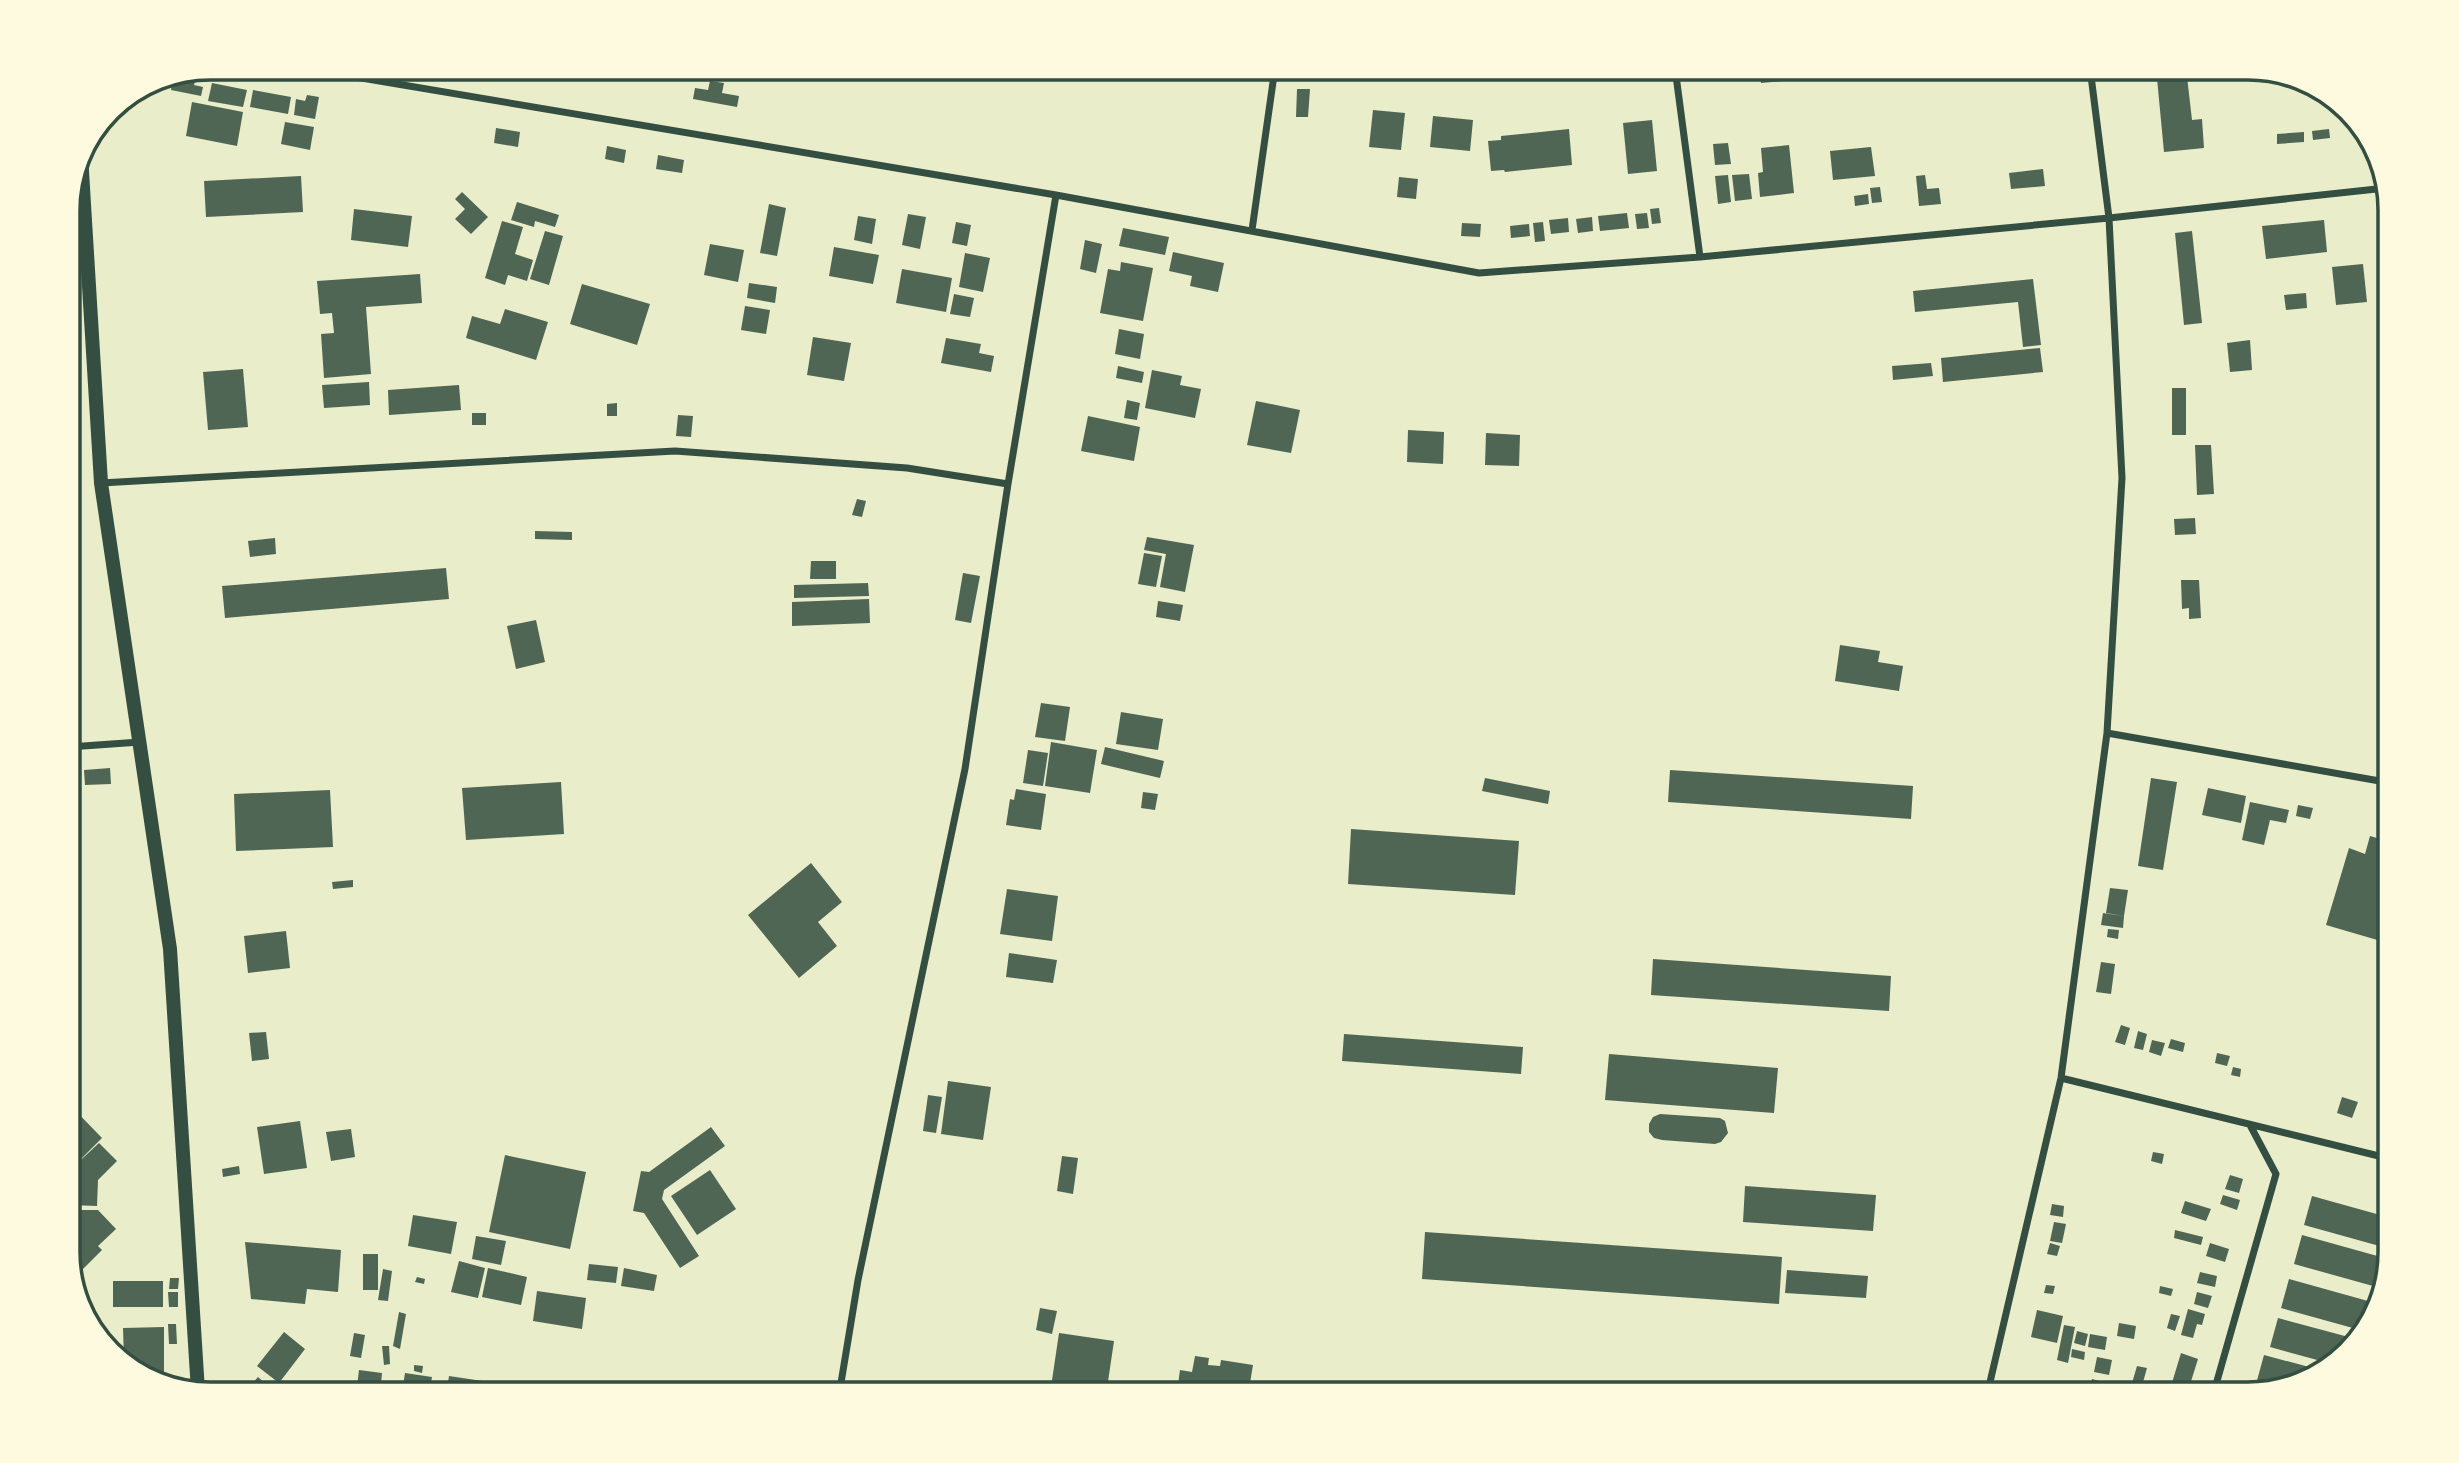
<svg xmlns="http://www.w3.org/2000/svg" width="2459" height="1463" viewBox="0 0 2459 1463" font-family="'Crimson Pro',serif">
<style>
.building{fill:#4f6655}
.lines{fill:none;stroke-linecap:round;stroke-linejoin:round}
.minor{stroke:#344e41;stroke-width:7}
.secondary{stroke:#344e41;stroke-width:14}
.rim{fill:none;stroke:#344e41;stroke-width:3.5}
</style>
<rect width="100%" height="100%" fill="#e9edc9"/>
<path class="building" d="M519,68H575L573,79Z
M710,68H744L743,73L724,70L722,80L708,77Z
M808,68H839L814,81Z
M1304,68H1326V80L1304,79Z
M1560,68H1616V70L1560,76Z
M1759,68H1805L1806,79L1761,83Z
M1957,68H1987V70L1957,73Z
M2156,68H2186L2192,120L2202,119L2204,148L2164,152Z
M173,77L195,81L194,85L203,87L201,96L171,90Z
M710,81L724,83L722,93L739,96L737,107L693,99L695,88L708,90Z
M212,83L247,90L243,107L208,101Z
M1297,89H1310L1308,117H1296Z
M253,90L291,97L288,114L250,107Z
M307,95L319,97L315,119L294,115L296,99L305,101Z
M192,102L243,112L237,146L186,136Z
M1373,110L1405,113L1401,150L1369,147Z
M1433,116L1473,120L1470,151L1430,147Z
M1652,120L1657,171L1628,174L1623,123Z
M285,122L314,127L310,150L281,144Z
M496,128L520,132L518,147L494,143Z
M1569,129L1572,165L1505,172L1504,170L1491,171L1488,141L1501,140V136Z
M2329,129L2330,138L2313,140L2312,131Z
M2304,132V142L2277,144V134Z
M1728,143L1731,164L1715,165L1713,144Z
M1789,145L1794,193L1760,197L1758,173L1763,172L1761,148Z
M607,146L626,150L624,163L605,159Z
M1871,147L1875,176L1833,180L1830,151Z
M658,155L684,160L682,173L656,169Z
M2043,169L2045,186L2011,189L2009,173Z
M1749,174L1752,199L1735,201L1732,175Z
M1728,175L1731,202L1718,204L1715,176Z
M1925,175L1927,189L1939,188L1941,204L1919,206L1916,176Z
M301,176L303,212L206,217L204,181Z
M1399,177L1418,179L1416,199L1397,197Z
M1880,187L1882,202L1872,203L1870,188Z
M462,192L488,217L471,234L455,219L465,209L455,199Z
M1868,194L1869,204L1855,206L1854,196Z
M517,202L559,215L555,227L535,221L534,227L511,220Z
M769,204L786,208L777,256L760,253Z
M1659,208L1661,223L1652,224L1650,209Z
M354,209L412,216L408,247L351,240Z
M1627,213L1629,228L1600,231L1598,216Z
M1647,213L1649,228L1637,229L1635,214Z
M908,214L926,217L920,249L902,245Z
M858,216L876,219L872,244L854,240Z
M1592,217L1593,231L1578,233L1576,219Z
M1568,218L1569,232L1551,234L1549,220Z
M2324,220L2327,252L2266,259L2262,226Z
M502,221L523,227L515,254L533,260L527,281L508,275L505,285L485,278Z
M956,222L971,225L967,246L952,243Z
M1543,222L1545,241L1535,242L1533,223Z
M1462,223L1481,224L1480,237L1461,236Z
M1529,224L1530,236L1511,238L1510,226Z
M1123,228L1169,237L1165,255L1119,246Z
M545,231L563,236L549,285L530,279Z
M2192,231L2202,323L2184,325L2175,233Z
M1085,240L1102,244L1096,273L1080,269Z
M710,244L744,250L738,282L704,275Z
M834,247L879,255L873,284L829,276Z
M1173,252L1224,263L1218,292L1190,286L1192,276L1169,271Z
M965,253L990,258L983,292L959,287Z
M1121,262L1153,268L1143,321L1100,313L1108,269L1120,271Z
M2363,264L2367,302L2336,305L2332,267Z
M902,269L952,278L946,312L896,303Z
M420,274L422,303L366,307L371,374L324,378L321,334L334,333L332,313L320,314L317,281Z
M2033,279L2041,345L2023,347L2018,302L1915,312L1913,291Z
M749,283L777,287L775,303L747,298Z
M582,284L650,304L637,345L570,324Z
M2306,293L2307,308L2286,310L2284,295Z
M954,294L974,298L970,317L950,314Z
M745,306L770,310L766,334L741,330Z
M505,309L548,322L536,360L466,338L472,316L500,324Z
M1119,329L1144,334L1140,359L1115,354Z
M813,337L851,343L844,381L807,375Z
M946,338L981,344L979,353L994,356L991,372L941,363Z
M2250,340L2252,370L2230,372L2227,343Z
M2040,348L2043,372L1943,382L1941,358Z
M1931,363L1933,376L1893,380L1892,366Z
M1118,366L1144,372L1142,383L1116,378Z
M243,369L248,427L208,430L203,372Z
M1152,370L1182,376L1180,385L1201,389L1195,418L1145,408Z
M369,382L370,405L324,408L322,385Z
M459,385L461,410L389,415L388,390Z
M2172,388H2186V435H2172Z
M1127,400L1140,403L1137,420L1124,418Z
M1256,401L1300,410L1291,453L1247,445Z
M617,403V416H607V404Z
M472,413H486V425H472Z
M678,415L693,416L691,437L676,436Z
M1088,416L1140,427L1134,461L1081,451Z
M1408,430L1444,432L1443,464L1407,462Z
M1486,433L1520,435L1519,466L1485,465Z
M2195,445H2211L2214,494L2197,495Z
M857,499L866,501L862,517L852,515Z
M2195,518L2196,534L2175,535L2174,519Z
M535,531L572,532V540L535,539Z
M1147,537L1194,545L1185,592L1160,587L1166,554L1144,550Z
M275,538L276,554L250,557L248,541Z
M1144,553L1162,556L1156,587L1138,584Z
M811,561H836V579H810Z
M446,568L449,599L225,618L222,586Z
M963,573L980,576L971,623L955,620Z
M2181,580H2199L2201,618L2189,619V608L2182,609Z
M868,583L869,596L794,598V585Z
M869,599L870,623L792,626V602Z
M1158,601L1183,605L1180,621L1156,617Z
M536,620L545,662L516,669L507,626Z
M2387,629L2391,630V658L2381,655Z
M1840,645L1880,651L1878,662L1903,666L1899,691L1835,681Z
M1041,703L1070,707L1065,741L1035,737Z
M1121,712L1163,719L1158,750L1116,744Z
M1051,742L1097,750L1090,793L1045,786Z
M1105,747L1164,761L1160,778L1101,764Z
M1028,750L1048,753L1043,786L1023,783Z
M110,768L111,784L85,785L84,770Z
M1670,770L1913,786L1911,819L1668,802Z
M1485,778L1550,791L1548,804L1482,791Z
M2151,778L2177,782L2163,870L2138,866Z
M561,782L564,834L466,840L462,788Z
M2208,788L2246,796L2241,823L2202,815Z
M1016,789L1046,794L1041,830L1006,825L1010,799L1014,800Z
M330,790L333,847L236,851L234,794Z
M1143,792L1158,794L1155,810L1141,808Z
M2250,802L2289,810L2286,823L2270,820L2264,845L2242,840Z
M2298,805L2313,808L2310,819L2296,816Z
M69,816H71L74,880H69Z
M1351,829L1519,841L1515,895L1348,884Z
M2370,836L2391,842V944L2326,925L2349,848L2365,854Z
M811,863L842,902L818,922L837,946L799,978L748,915Z
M353,880V887L333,889L332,882Z
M2110,888L2128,890L2124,916L2106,913Z
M1007,889L1058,896L1052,941L1000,934Z
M2103,913L2124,916L2123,928L2101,925Z
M2108,929L2119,930L2118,939L2107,937Z
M286,931L290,968L248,973L244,936Z
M1009,953L1057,960L1053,983L1006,977Z
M69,958H76L80,1038L69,1039Z
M1653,959L1891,976L1889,1011L1651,995Z
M2101,962L2115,964L2111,994L2096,992Z
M2121,1025L2130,1028L2125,1045L2115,1042Z
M2138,1031L2147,1034L2143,1050L2134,1048Z
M266,1032L269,1059L252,1061L249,1033Z
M1344,1034L1523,1047L1521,1074L1342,1061Z
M2171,1039L2185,1043L2183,1052L2168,1048Z
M2152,1040L2165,1043L2161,1056L2149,1052Z
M2217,1053L2230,1056L2227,1066L2215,1063Z
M1609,1054L1778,1068L1774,1113L1605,1100Z
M2233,1067L2241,1069L2240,1077L2231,1075Z
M2390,1068H2391V1103L2381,1100Z
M948,1081L991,1087L983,1140L941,1134Z
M928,1095L942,1097L936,1133L923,1131Z
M2342,1097L2358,1102L2352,1118L2337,1113Z
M69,1104L102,1138L71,1169L99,1143L117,1161L98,1180L97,1206L69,1205Z
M1660,1114L1720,1118L1725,1121L1728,1133L1721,1142L1715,1144L1662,1140L1654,1138L1649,1132V1124L1653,1117Z
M300,1121L307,1168L264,1174L257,1127Z
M711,1127L725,1146L664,1190L662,1199L699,1256L680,1268L644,1213L633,1211L641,1171L649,1172Z
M351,1129L355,1157L331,1161L326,1132Z
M2153,1152L2164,1154L2162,1164L2151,1161Z
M505,1155L586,1172L570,1249L489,1232Z
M1062,1156L1078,1158L1073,1194L1057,1191Z
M239,1166L240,1174L223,1177L222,1169Z
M710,1170L736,1209L697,1235L671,1196Z
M2230,1175L2243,1179L2239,1193L2225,1189Z
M1745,1186L1876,1195L1873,1231L1743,1222Z
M2223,1195L2240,1200L2237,1210L2220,1204Z
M2312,1196L2391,1218L2383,1247L2304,1225Z
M2185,1201L2211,1209L2206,1221L2181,1213Z
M2052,1204L2064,1206L2063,1217L2050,1215Z
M69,1210H98L116,1229L98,1246L102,1250L74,1278L69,1261Z
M413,1215L457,1222L451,1254L408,1246Z
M2054,1222L2066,1224L2062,1243L2050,1241Z
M2175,1230L2203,1237L2201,1245L2174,1238Z
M1425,1232L1782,1257L1779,1304L1422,1279Z
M2302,1235L2381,1257L2373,1286L2294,1264Z
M476,1236L506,1241L501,1265L472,1259Z
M245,1242L341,1250L338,1292L307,1289L305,1304L251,1299Z
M2050,1243L2060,1246L2057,1256L2047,1254Z
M2210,1243L2229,1249L2225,1262L2206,1256Z
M363,1254H378V1290H363Z
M459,1261L485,1268L478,1298L451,1292Z
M589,1264L618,1267L616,1283L587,1280Z
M488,1268L527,1277L521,1305L482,1297Z
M624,1268L657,1275L654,1291L621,1286Z
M383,1269L392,1271L388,1301L378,1300Z
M1787,1270L1868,1276L1866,1298L1785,1293Z
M2200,1272L2217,1276L2215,1287L2197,1283Z
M417,1277L425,1279L424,1284L415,1282Z
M170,1278H179L178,1289H169Z
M2289,1279L2368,1301L2360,1330L2281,1308Z
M113,1281H163V1307H113Z
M2046,1285L2055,1286L2053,1294L2044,1293Z
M2160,1286L2173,1289L2171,1296L2159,1293Z
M537,1291L586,1298L582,1329L533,1321Z
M168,1292H178V1307H169Z
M2197,1292L2212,1296L2208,1308L2194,1304Z
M1040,1308L1057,1311L1052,1334L1036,1330Z
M2188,1309L2205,1314L2202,1325L2197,1324L2193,1338L2181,1335Z
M2037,1310L2063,1316L2057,1343L2031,1337Z
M399,1312L406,1314L400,1349L393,1346Z
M2171,1314L2180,1316L2175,1331L2167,1328Z
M2278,1318L2356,1339L2332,1364L2270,1347Z
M2119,1323L2136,1326L2134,1339L2117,1336Z
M168,1324H176L177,1344H169Z
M2064,1325L2075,1327L2068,1363L2057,1360Z
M164,1327V1382L139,1375L124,1360L123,1328Z
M92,1329H107L106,1343Z
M2077,1331L2088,1334L2085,1346L2074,1343Z
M284,1332L305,1349L279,1383L257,1366Z
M354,1333L365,1335L361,1358L350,1356Z
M1059,1333L1114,1341L1106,1395L1051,1387Z
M2090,1334L2107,1337L2105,1350L2088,1347Z
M382,1346H389L390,1364L384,1365Z
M2072,1349L2085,1352L2084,1360L2071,1357Z
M2181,1353L2198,1359L2188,1391L2171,1386Z
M2264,1355L2324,1371L2320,1375L2272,1388L2256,1384Z
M1195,1356L1209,1358L1208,1365L1220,1366L1221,1360L1253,1365L1248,1395H1195L1177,1392L1180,1370L1192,1372Z
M2097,1357L2112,1360L2109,1375L2094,1372Z
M414,1365L423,1366L422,1373L414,1371Z
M2137,1366L2147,1368L2140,1393L2130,1390Z
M359,1370L382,1373L380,1395H356Z
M405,1373L432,1377L430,1389L403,1386Z
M449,1376L496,1383L495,1395H446Z
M258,1377L278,1395H242Z
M2092,1379L2121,1387L2118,1395H2105L2088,1390Z"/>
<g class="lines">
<path class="minor" d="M302,68L1056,195L1479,273L1700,257L2109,218L2386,188
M1675,68L1700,257
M1252,230L1275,68
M101,483L675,451L907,468L1008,484
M2107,733L2391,783
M69,747L140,742
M2061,1078L2391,1159
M839,1395L858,1280L965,769L1008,484L1056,195
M1987,1395L2061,1078L2107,733L2122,478L2109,218L2090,68
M2213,1395L2276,1174L2250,1125"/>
<path class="secondary" d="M81,155L101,483L170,949L198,1391"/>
</g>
<path d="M0 0H2459V1463H0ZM210 80H2248A130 130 0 0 1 2378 210V1252A130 130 0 0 1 2248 1382H210A130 130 0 0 1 80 1252V210A130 130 0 0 1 210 80Z" fill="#fefae0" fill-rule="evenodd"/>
<path class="rim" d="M210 80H2248A130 130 0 0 1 2378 210V1252A130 130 0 0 1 2248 1382H210A130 130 0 0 1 80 1252V210A130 130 0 0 1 210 80Z"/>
</svg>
